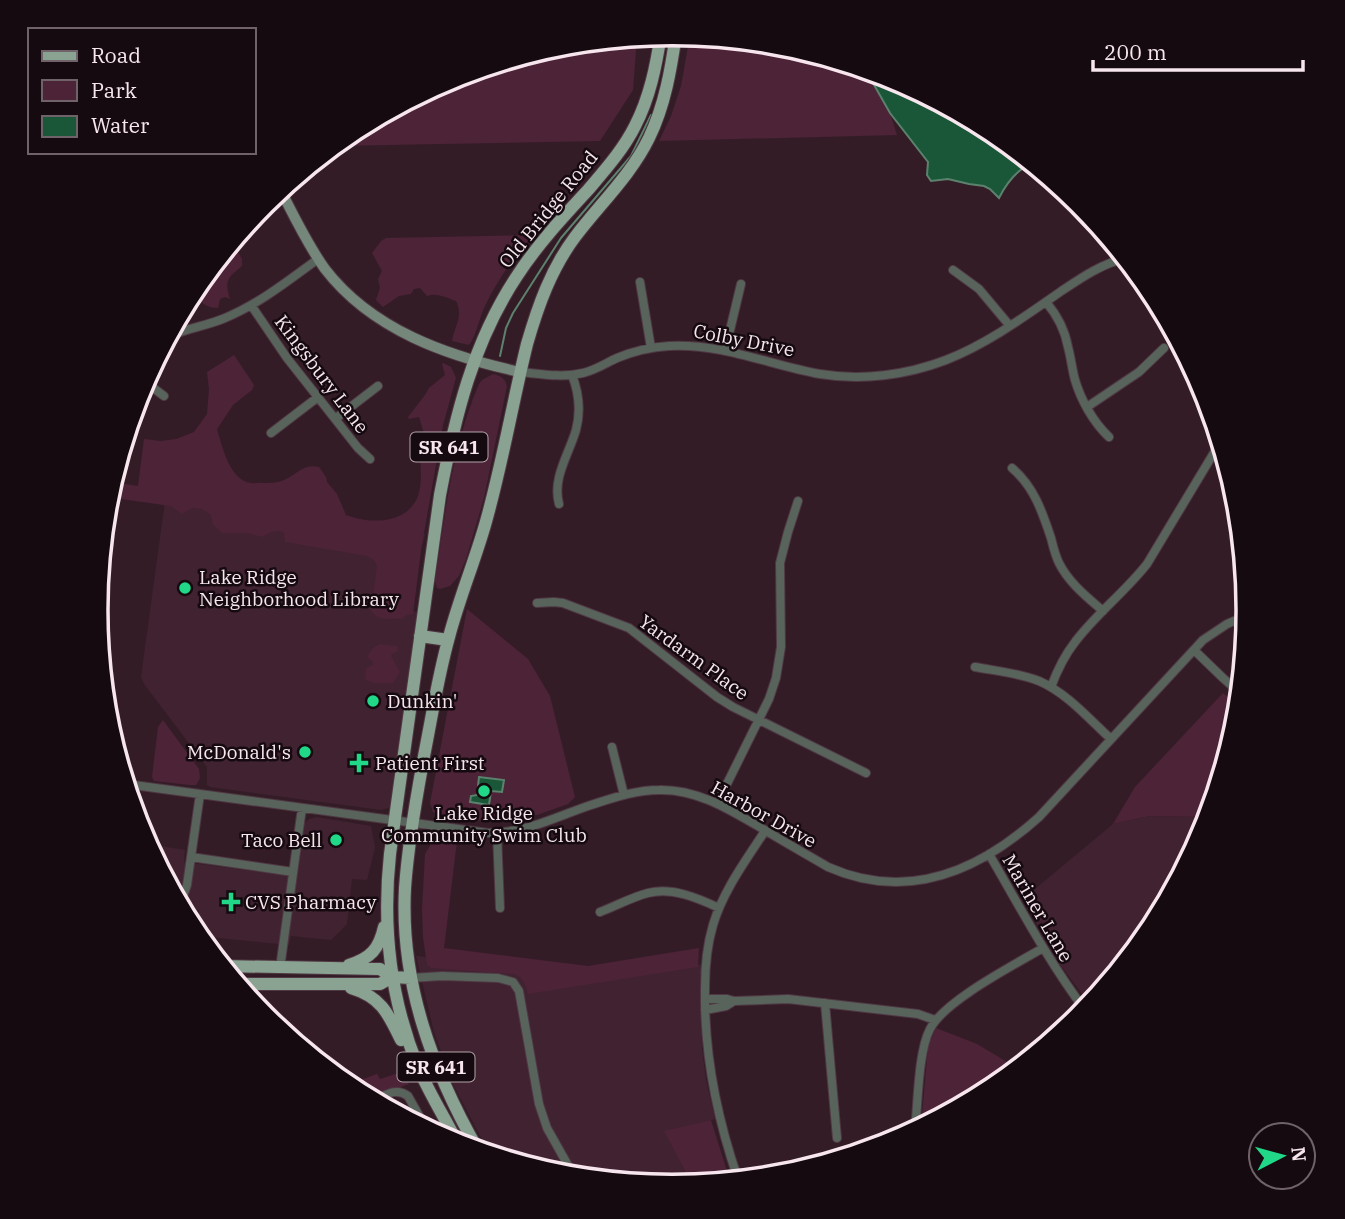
<svg xmlns="http://www.w3.org/2000/svg" width="1345" height="1219" viewBox="0 0 1345 1219" font-family="'IBM Plex Serif',serif">
<style>
.built{fill:#412231}
.green{fill:#4d2337}
.water{fill:#1a5738;stroke:#5c826e;stroke-width:2}
.lines{fill:none;stroke-linecap:round;stroke-linejoin:round}
.stream{stroke:#5c826e;stroke-width:2}
.street-casing{stroke:#4f3843;stroke-width:10}
.secondary-casing{stroke:#4f3843;stroke-width:12}
.primary-casing{stroke:#4f3843;stroke-width:14}
.street{stroke:#58635c;stroke-width:8}
.secondary{stroke:#74877a;stroke-width:10}
.primary{stroke:#8aa292;stroke-width:12}
.poi-dot{fill:#20d887;stroke:#150a0f;stroke-width:2.5}
.labels{text-anchor:middle;dominant-baseline:central;stroke-width:5;stroke-linejoin:round;paint-order:stroke}
.shield{fill:#150a0f;stroke:#b3a4aa;stroke-width:2}
.shield-label{font-size:18px;font-weight:bold;fill:#f7e6ed}
.street-label{font-size:19px;fill:#f7e6ed;stroke:#150a0f}
.poi-label{font-size:19px;fill:#f7e6ed;stroke:#150a0f;text-anchor:start}
.rim{fill:none;stroke:#f7e6ed;stroke-width:3.5}
</style>
<rect width="100%" height="100%" fill="#341c27"/>
<path class="built" d="M166,494L425,534L421,550L413,611L418,613L391,805L388,808L381,810L210,787L207,785V767L144,684L141,677Z
M1149,816L1209,817L1205,830L1151,930L1090,1004L1058,962L1023,899L1113,824Z
M317,817L371,826L375,847L367,880L352,879L347,924L331,940L291,936L289,945L209,937L199,926V910L182,908L148,844L185,850L184,862L297,877L305,823L309,819Z
M416,956L532,968L535,989L702,964L701,1014L702,1048L706,1080L715,1119L665,1132L691,1184L672,1186L560,1175L489,1153L452,1082L434,1032Z"/>
<path class="green" d="M690,35L785,44L865,69L890,113L897,135L659,141L671,116L681,86Z
M637,37L633,90L600,141L333,146L353,130L452,77L560,44Z
M533,235C515,256 498,279 486,304C480,315 476,337 469,345L452,341C454,327 464,316 456,301C448,298 436,292 427,296L420,288L414,289L411,294L399,296L383,307L376,300L380,288L378,279L382,271L372,253L381,241L386,238Z
M238,252L242,259V266C228,278 224,279 230,299L225,297L220,299L218,308C202,307 200,301 194,289L216,262Z
M234,355L254,385L252,390L233,405L217,429C222,446 230,481 251,483C255,484 259,482 262,483C269,483 278,483 284,480C298,474 303,463 319,467L326,477L327,482L337,494L346,515C369,524 407,525 418,496C423,481 420,463 420,448L426,440L419,417L409,419L408,417L425,395L429,388L445,375L442,364L443,363L451,367L456,378L443,425L421,550L413,614L407,615L402,619C390,617 380,623 371,611L377,566L374,560L367,556L285,542L284,533L281,531L271,532L262,537L247,533H222L213,525L211,515L202,509L192,508L182,514L171,506L107,497L112,482L138,486L144,439L161,441L176,439L194,432L207,414L209,389L207,372Z
M493,374C501,376 505,378 507,386L484,498L466,559L459,576L450,586L440,589L437,588L435,581C445,516 452,446 479,384L482,380Z
M467,609L528,659L550,696L575,797L568,804L537,815L490,822L446,816L433,812L430,803Z
M380,644L397,646L398,648L397,652L392,654L391,656L400,672L393,683C384,683 374,685 365,679L366,668L373,665V662L367,657L373,648Z
M1223,693L1239,706L1238,722L1209,817L1149,816L1113,824L1135,787Z
M163,720L199,769L200,778L196,785H190L154,781L152,777L158,727Z
M442,839L457,841L444,948L588,966L699,948L698,967L528,994C526,985 523,978 515,974L431,968L427,965L423,937L422,909L425,854L431,844Z
M936,1028L977,1044L1007,1062L1011,1074L992,1089L921,1127L928,1047Z
M402,1072L409,1084L370,1098L352,1088L339,1077L344,1076L355,1082L377,1074L380,1079Z
M711,1120L726,1168V1173L721,1178L691,1183L664,1131Z"/>
<path class="water" d="M865,69L893,77L960,113L963,116H966L993,131L1033,163C1017,169 1006,184 999,198L990,189L984,186L969,184L948,179L931,181L927,175L928,162L890,113Z
M479,777L504,780L502,792L491,791L489,805L470,802L471,796L477,795Z"/>
<g class="lines">
<path class="stream" d="M500,356L506,328L513,313L561,238L631,156L651,115"/>
<g class="street-casing">
<path id="street" d="M953,270L979,289L1010,326
M640,282L651,348
M1046,302C1057,315 1065,330 1068,347C1071,358 1072,369 1075,380C1081,400 1093,422 1109,437
M251,305L287,358L358,448L370,459
M168,337C186,328 207,326 225,318C259,304 289,280 318,259
M725,351L741,284
M520,372C541,374 562,378 583,373C596,370 606,363 617,358C634,351 652,347 669,346C721,343 770,365 820,374C862,381 907,375 946,360C987,344 1024,317 1060,292C1081,278 1101,264 1126,258
M144,381L164,396
M1087,407L1139,372L1164,348
M335,419L378,386
M271,433L318,397
M1012,468C1034,487 1042,511 1051,538C1053,546 1055,555 1059,563C1069,583 1087,597 1103,611
M559,504C552,478 569,454 576,430C581,411 579,393 572,375
M537,603L554,602L563,603L629,628L717,697L733,707L866,773
M1194,650L1223,678L1240,693
M975,667C996,671 1019,673 1039,681C1067,693 1089,719 1111,739
M1051,687C1057,671 1064,656 1075,642C1096,614 1125,592 1147,564L1221,441
M612,747L624,795
M126,784L488,833C527,833 555,817 591,805C613,798 636,790 659,790C698,789 730,810 763,829C784,842 806,854 828,867C907,902 978,872 1039,817L1203,640L1227,624L1248,615
M717,804L769,699L776,678L781,647L780,563L788,532L798,501
M497,833L500,908
M989,854C1020,907 1048,961 1085,1010
M191,857L293,872
M180,905L187,885L200,794
M600,912C616,906 632,897 648,893C672,887 698,898 719,908
M280,968L302,808
M411,978L442,976L498,978L513,982L519,991L539,1104L547,1128L574,1176
M705,999H727L734,1001L788,999L918,1014L935,1020
M825,1003L837,1138
M705,1010L726,1006L734,1001
M374,1100C386,1095 396,1087 408,1096L426,1128
M915,1130C918,1103 918,1052 930,1029C944,1001 1014,965 1043,948
M738,1179C717,1118 704,1054 705,989C705,967 707,945 713,925C723,891 746,860 765,831"/>
</g>
<g class="secondary-casing">
<path id="secondary" d="M280,189C294,216 307,244 325,269C372,330 447,356 520,372
M772,1176L791,1173"/>
</g>
<g class="primary-casing">
<path id="primary" d="M420,636L448,640
M349,965C371,958 379,949 384,927
M223,966L380,969L392,977L411,978
M238,984H380L392,977
M351,988C381,997 388,1013 401,1040
M458,1144C445,1118 429,1093 418,1067C390,998 382,928 390,854L440,495C455,417 473,342 517,276C537,245 563,217 588,190C605,170 623,150 635,126C650,97 656,66 661,34
M478,1150C432,1069 400,982 405,888C408,844 416,799 424,756C432,716 438,676 449,637C459,599 474,563 485,525C502,466 512,405 527,344C538,306 551,269 575,237C600,204 631,175 649,138C665,105 671,69 676,34"/>
</g>
<use href="#street" class="street"/>
<use href="#secondary" class="secondary"/>
<use href="#primary" class="primary"/>
</g>
<g class="poi-dot">
<circle cx="185" cy="588" r="7"/>
<circle cx="373" cy="701" r="7"/>
<circle cx="305" cy="752" r="7"/>
<path d="M355.5 752.5h7v7h7v7h-7v7h-7v-7h-7v-7h7z"/>
<circle cx="484" cy="791" r="7"/>
<circle cx="336" cy="840" r="7"/>
<path d="M227.5 891.5h7v7h7v7h-7v7h-7v-7h-7v-7h7z"/>
</g>
<g class="labels">
<g class="shield">
<rect x="410.5" y="432.5" width="77" height="29" rx="5"/>
<rect x="397.5" y="1052.5" width="77" height="29" rx="5"/>
</g>
<g class="shield-label">
<text x="449" y="447">SR 641</text>
<text x="436" y="1067">SR 641</text>
</g>
<g class="street-label">
<text transform="translate(548 209) rotate(-51)">Old Bridge Road</text>
<text transform="translate(744 340) rotate(11)">Colby Drive</text>
<text transform="translate(322 374) rotate(53)">Kingsbury Lane</text>
<text transform="translate(694 657) rotate(36)">Yardarm Place</text>
<text transform="translate(764 814) rotate(29)">Harbor Drive</text>
<text transform="translate(1038 908) rotate(60)">Mariner Lane</text>
</g>
<g class="poi-label">
<text x="199" y="577">Lake Ridge<tspan x="199" dy="22">Neighborhood Library</tspan></text>
<text x="387" y="701">Dunkin'</text>
<text x="291" y="752" text-anchor="end">McDonald's</text>
<text x="375" y="763">Patient First</text>
<text x="484" y="813" text-anchor="middle">Lake Ridge<tspan x="484" dy="22">Community Swim Club</tspan></text>
<text x="322" y="840" text-anchor="end">Taco Bell</text>
<text x="245" y="902">CVS Pharmacy</text>
</g>
</g>
<path d="M0 0H1345V1219H0ZM108 610a564 564 0 1 1 1128 0a564 564 0 1 1-1128 0Z" fill="#150a0f" fill-rule="evenodd"/>
<path class="rim" d="M108 610a564 564 0 1 1 1128 0a564 564 0 1 1-1128 0Z"/>
<rect x="28" y="28" width="228" height="126" fill="#150a0f" stroke="#6f6268" stroke-width="2"/>
<rect x="42" y="51" width="35" height="10" fill="#8aa292" stroke="#6f6268" stroke-width="2"/>
<text x="91" y="63" font-size="21" fill="#f7e6ed">Road</text>
<rect x="42" y="80" width="35" height="21" fill="#4d2337" stroke="#6f6268" stroke-width="2"/>
<text x="91" y="98" font-size="21" fill="#f7e6ed">Park</text>
<rect x="42" y="116" width="35" height="21" fill="#1a5738" stroke="#6f6268" stroke-width="2"/>
<text x="91" y="133" font-size="21" fill="#f7e6ed">Water</text>
<g transform="translate(1282 1156) rotate(84)"><circle r="33" fill="#150a0f" stroke="#6f6268" stroke-width="2"/>
<path d="M0-5L12 26L0 18L-12 26Z" fill="#20d887"/>
<text y="-10" font-size="19" font-weight="bold" text-anchor="middle" fill="#f7e6ed">N</text>
</g>
<path d="M1093 60v10h210v-10" fill="none" stroke="#f7e6ed" stroke-width="3.5"/>
<text x="1104" y="60" font-size="21" fill="#f7e6ed" stroke="#150a0f" stroke-width="5" paint-order="stroke">200 m</text>
</svg>
